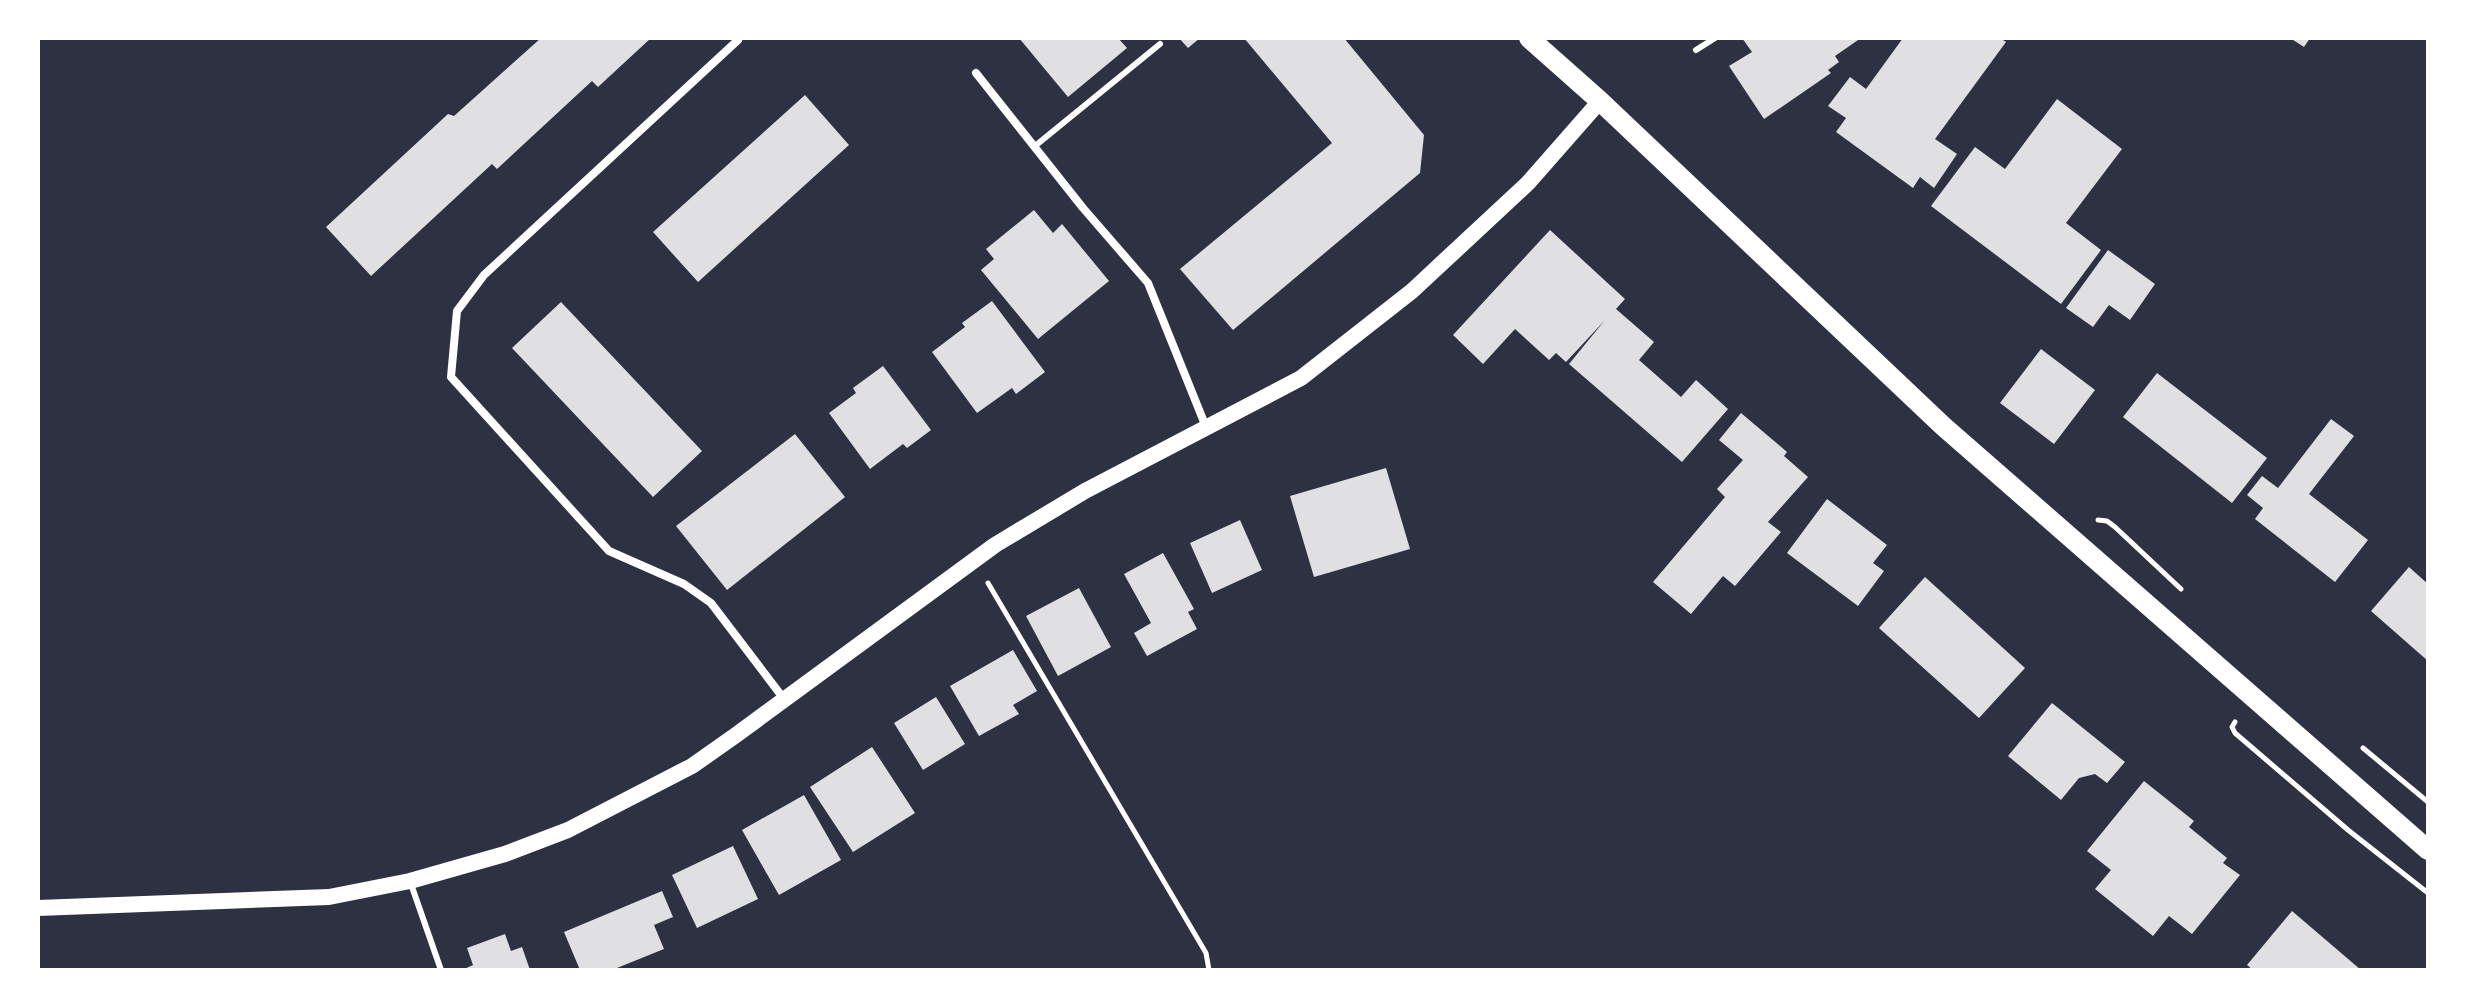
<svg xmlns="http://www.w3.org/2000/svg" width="2466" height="1008" viewBox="0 0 2466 1008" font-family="Quicksand,sans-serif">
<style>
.building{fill:#e0e0e3}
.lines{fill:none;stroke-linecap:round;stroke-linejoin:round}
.path{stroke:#fff;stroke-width:5}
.service{stroke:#fff;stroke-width:6}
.minor{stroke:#fff;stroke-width:8}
.secondary{stroke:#fff;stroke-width:16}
.primary{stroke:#fff;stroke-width:20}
</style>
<rect width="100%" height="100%" fill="#2d3142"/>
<path class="building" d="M541,38H651L598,87L592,81L497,169L492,164L371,276L326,227L448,114L454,116Z
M1019,38H1118L1127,48L1068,97Z
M1179,38H1200L1188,48Z
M1244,38H1344L1424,135L1420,173L1233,330L1180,269L1332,143Z
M1742,38H1861L1835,56L1839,62L1828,70L1831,73L1764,119L1729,66L1752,52Z
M1903,38H2000L2006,42L1935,139L1957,154L1934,188L1920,177L1913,188L1836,132L1846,118L1828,106L1850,77L1866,89Z
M2290,38H2310L2304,47Z
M805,95L849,145L698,282L653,232Z
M2057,99L2122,149L2066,223L2101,250L2061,304L1931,206L1975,147L2005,169Z
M1034,210L1053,233L1062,224L1109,281L1038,339L981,270L994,259L986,249Z
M1550,230L1625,299L1616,309L1654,342L1639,360L1681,397L1696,380L1728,409L1682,462L1569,364L1605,320L1566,362L1556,353L1549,360L1515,329L1483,364L1453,335Z
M2108,250L2155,284L2130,320L2109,305L2093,327L2066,308Z
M992,301L1045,372L1016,394L1012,388L977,413L932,352L965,327L962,323Z
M561,302L702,451L653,497L512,348Z
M2041,349L2095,390L2054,444L2000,403Z
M883,366L931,430L907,448L903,444L870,469L829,413L856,393L853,388Z
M2157,373L2267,458L2232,503L2123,417Z
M1741,413L1787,452L1784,456L1808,477L1768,522L1781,532L1735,586L1723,576L1691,614L1653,582L1725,497L1717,489L1743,460L1719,440Z
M2331,419L2354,436L2309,494L2368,540L2335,582L2255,519L2263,508L2247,495L2262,476L2278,488Z
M795,434L845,497L727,590L676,526Z
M1386,468L1410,549L1314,577L1290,496Z
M1827,499L1887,545L1873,563L1884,571L1858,606L1787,553Z
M1240,520L1262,570L1212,593L1190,543Z
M1163,553L1194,609L1188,612L1197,629L1147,656L1134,633L1151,623L1124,574Z
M2409,567L2428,584V661L2371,611Z
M1925,577L2025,668L1979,718L1879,628Z
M1079,588L1111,647L1058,676L1026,616Z
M1013,650L1037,691L1013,705L1019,714L979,736L950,686Z
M936,697L965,744L923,770L894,723Z
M2052,703L2125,762L2107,783L2095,774L2079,778L2061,800L2008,756Z
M872,747L915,813L853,852L810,787Z
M2144,781L2194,821L2189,827L2227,858L2223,863L2240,875L2192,934L2169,916L2153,936L2095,889L2111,870L2087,851Z
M804,795L841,860L779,895L742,830Z
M733,846L758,899L697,928L672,875Z
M662,891L673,917L654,925L664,949L612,970H580L564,932Z
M2292,911L2361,970H2253L2247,965Z
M505,934L511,951L522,947L530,970H462L473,965L467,948Z"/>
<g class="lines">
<path class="path" d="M2098,520L2107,521L2115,527L2181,589
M988,583L1206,953L1209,970
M2235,722L2232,727L2235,733L2348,830L2428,893
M2363,748L2428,802"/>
<path class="service" d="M1696,50L1715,38
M1035,146L1160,44
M411,884L441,970"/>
<path class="minor" d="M738,40L484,275L457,311L451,377L609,551L684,584L711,603L784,699
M976,73L1083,208L1148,283L1206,427"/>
<path class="secondary" d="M38,908L329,897L410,881L505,854L568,830L692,766L736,735L995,545L1085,491L1301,378L1412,291L1528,183L1600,101"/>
<path class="primary" d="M1529,38L1600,101L1943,426L2428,850"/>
</g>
<rect width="2466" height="1008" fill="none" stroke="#ffffff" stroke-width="80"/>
</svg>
